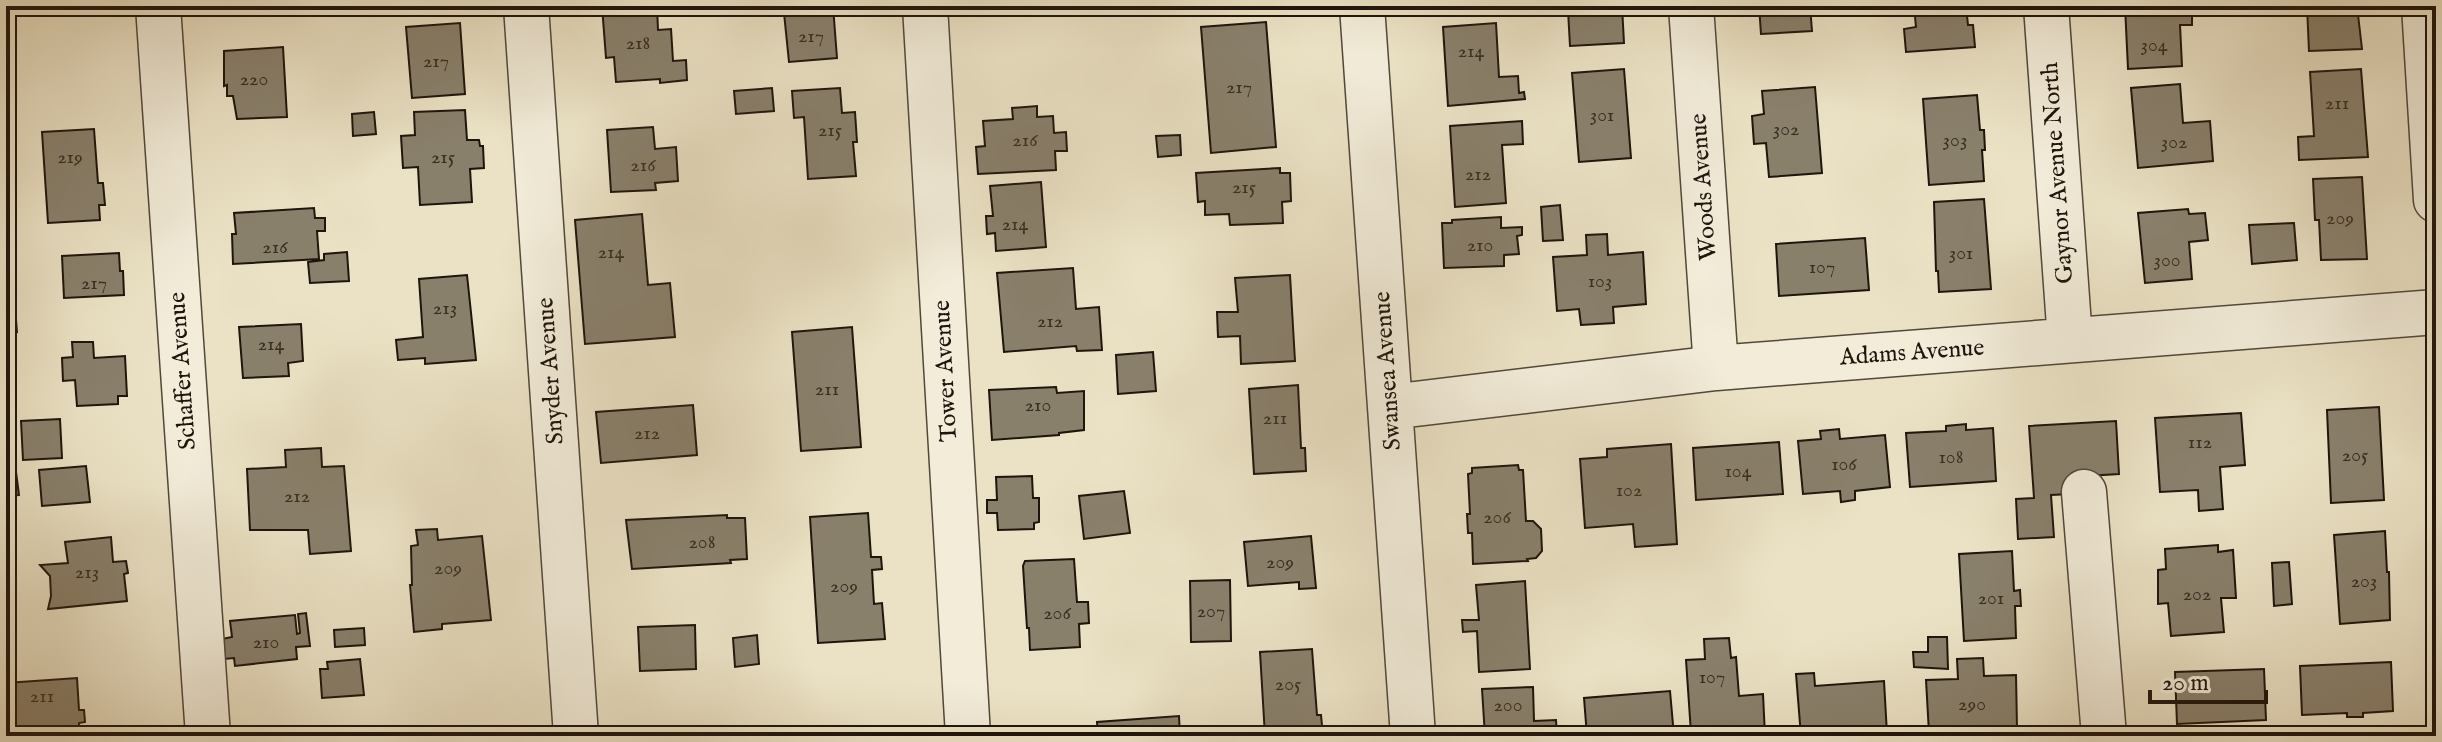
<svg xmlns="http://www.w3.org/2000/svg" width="2442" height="742" viewBox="0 0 2442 742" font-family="'IM FELL English',serif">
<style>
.building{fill:#89806c;stroke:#1e150c;stroke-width:2}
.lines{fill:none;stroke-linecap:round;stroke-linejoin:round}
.minor-casing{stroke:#51483a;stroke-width:47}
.minor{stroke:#f2ecd9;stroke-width:44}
.labels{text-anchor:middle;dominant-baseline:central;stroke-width:7;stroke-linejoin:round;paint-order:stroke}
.number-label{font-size:20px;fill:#393024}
.street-label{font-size:24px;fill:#1e150c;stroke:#f2ecd9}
</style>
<rect width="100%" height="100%" fill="#ebe2c5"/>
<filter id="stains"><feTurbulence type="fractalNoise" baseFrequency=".0025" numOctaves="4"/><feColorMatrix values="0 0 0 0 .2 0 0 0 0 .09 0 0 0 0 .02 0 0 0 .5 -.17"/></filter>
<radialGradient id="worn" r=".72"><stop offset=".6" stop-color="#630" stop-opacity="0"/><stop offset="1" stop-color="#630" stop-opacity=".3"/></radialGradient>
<path class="building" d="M233,6H285V10L233,14Z
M384,6H460L384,11Z
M602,6H657L658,30L671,29L673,61L686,60L687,80L660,83V79L616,82L614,57L606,58Z
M771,6H840H833L837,58L789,62L784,13L772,14Z
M1564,6H1622L1624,43L1570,46L1568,10H1564Z
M1759,6H1810L1812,31L1761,34Z
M1914,6H1972H1966L1968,25H1973L1975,47L1906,52L1904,29L1916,27Z
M2125,6H2198V11L2192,12V25H2180L2182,66L2128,69Z
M2307,6H2357L2362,49L2309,51Z
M1266,22L1276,147L1211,153L1201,27Z
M460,23L465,94L412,98L406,27Z
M1496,23L1499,77L1518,76L1519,93L1524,92L1525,99L1448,106L1443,27Z
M283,47L287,117L237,119L233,96H227V85L224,86V51Z
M1624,69L1631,158L1579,162L1572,73Z
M2361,69L2368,157L2299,160L2298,137L2314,136L2310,72Z
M2180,84L2183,123L2210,121L2213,161L2138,168L2131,88Z
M1815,87L1822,173L1769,177L1766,143L1754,144L1752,116L1764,114L1762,91Z
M772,88L774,111L736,114L734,91Z
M840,88L842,113L855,112L857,142H853L856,176L808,179L804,117L794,118L792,91Z
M1977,95L1980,130H1984L1985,150H1982L1984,181L1929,185L1923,99Z
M1037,106V117L1053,116L1054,133L1066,132L1067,151H1055L1056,170L978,174L976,147L985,146L983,121L1013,119L1012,108Z
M465,110L467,140H479L480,146H483L484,168L470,169L472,202L420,205L418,167L403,168L401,136L415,135L414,112Z
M374,112L376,134L353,136L352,114Z
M1522,121L1523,144L1502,145L1506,203L1455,207L1450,126Z
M653,127L655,149L676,147L678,181L655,183L656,190L611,192L607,130Z
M94,129L98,183H103L105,205H99L100,220L48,223L42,132Z
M1180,135L1181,155L1158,157L1156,136Z
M1280,168V173H1290L1291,201L1282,202L1283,223L1230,225L1229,214L1205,215V201L1198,202L1196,173Z
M2362,177L2367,259L2321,260L2319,220H2315L2313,179Z
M1041,182L1046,247L996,251L995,233L987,234L986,216H993L990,186Z
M1984,199L1991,289L1939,292L1938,271H1936L1934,202Z
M1560,205L1563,240L1543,241L1541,207Z
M314,208L315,218H325V231H317L319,259L233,264L232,234H236L234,213Z
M2188,209L2189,214L2205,213L2208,240L2189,242L2192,279L2145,283L2138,213Z
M642,214L648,285L670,283L675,337L585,344L575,220Z
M1501,217V228L1522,227V235L1517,236L1519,254L1504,255V266L1444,268L1442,223H1452V220Z
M2294,223L2297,260L2252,264L2249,225Z
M1607,234L1608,255L1643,252L1646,304L1613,307L1614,323L1581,325L1579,309L1557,311L1553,257L1587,255L1586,235Z
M1865,238L1869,290L1779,296L1776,244Z
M347,252L349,281L310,283L308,262L324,260V254Z
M119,253L120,271H123L124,295L64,298L62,256Z
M1073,268L1076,309L1099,307L1102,350L1077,351L1076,346L1004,352L997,273Z
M467,275L476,360L425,364V358L398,360L396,340L423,337L419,279Z
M1290,275L1295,361L1241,364L1240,336L1218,337L1217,312H1238L1235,278Z
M6,294H14L17,332L6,333Z
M301,324L303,361L288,363L289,376L243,378L239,327Z
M852,327L861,447L801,451L792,332Z
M72,342H93L94,358L125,356L127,396H118V404L77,406L75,380L63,381L62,358L73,357Z
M1153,352L1156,391L1118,394L1116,355Z
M1298,385L1301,448H1305L1306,471L1254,474L1249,389Z
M1056,387L1057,393L1084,391V430L1059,433V435L992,440L989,390Z
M693,405L697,455L601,463L596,412Z
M2379,407L2384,500L2331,503L2327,410Z
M2241,413L2245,465L2220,467L2223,509L2199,511L2198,490L2160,492L2155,418Z
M60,419L62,458L23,460L21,421Z
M2116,421L2119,474L2070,477L2071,494L2051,495L2054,537L2018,539L2016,499L2034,498L2029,426Z
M1966,424V430L1993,428L1996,481L1910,487L1906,433L1946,431V426Z
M1839,429L1840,439L1885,435L1890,487L1855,491V500L1841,502L1840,491L1803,494L1798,441L1821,439L1820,431Z
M1779,442L1783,494L1696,500L1693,448Z
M1671,444L1677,544L1635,547L1633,524L1585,528L1580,459L1607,457V449Z
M321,448L322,467L344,466L351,551L310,554L308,530H250L247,469L286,467L285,450Z
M1518,465L1519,470H1523L1526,521H1533L1541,529L1542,551L1536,558L1527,559L1528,561L1473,564L1472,533H1468L1467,514H1470L1468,474L1472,473V468Z
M86,466L90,502L42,506L39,470Z
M16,472L19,495L6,497V474Z
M1032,476L1033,498H1039V522L1034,523V529L998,530L997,513H987V500H997L996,477Z
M1124,491L1130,533L1084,539L1079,496Z
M868,513L871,557H881L882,569L872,570L874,604L882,603L885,639L818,643L810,517Z
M727,515V518H745L747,559L730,560L731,563L632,569L626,520Z
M437,529L438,540L482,536L491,620L442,624V629L414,632L410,585H412L411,546L418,545L416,530Z
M2385,531L2387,572H2389L2390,620L2340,624L2334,535Z
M1311,536L1316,588L1299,589V582L1248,586L1244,542Z
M111,537L113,562L126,561L128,573L124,574L127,601L48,609L51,596L50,576L40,565L68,563L65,542Z
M2218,545V552L2233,550L2236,598H2221L2224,632L2171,636L2168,603L2158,604V570L2166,569L2165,549Z
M2012,551L2014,591L2020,590L2021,606H2015L2016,638L1964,641L1959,554Z
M1074,559L1077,602H1088L1089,623L1079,624L1080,647L1030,650L1029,628H1027L1023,566L1025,561Z
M2289,562L2292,604L2274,606L2272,563Z
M1230,580L1231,641L1191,642L1190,581Z
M1525,581L1530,669L1479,672L1477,631L1463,632L1462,620H1479L1476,585Z
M306,613L310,646L296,647L297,659L235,666L234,658L224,659L222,639L232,637L230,621L295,615L297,634L300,633L298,614Z
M695,625L696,669L640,671L638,627Z
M364,628L365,645L335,647L334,630Z
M757,635L759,664L735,667L733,638Z
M1928,637H1947L1948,669L1914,667L1913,652H1928Z
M1729,638L1731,658L1736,657L1739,696L1763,694L1765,736H1728L1727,730L1691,733L1686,660L1705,659L1704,639Z
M1312,649L1317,715H1321L1323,736H1265L1260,652Z
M1983,658L1984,676L2016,675L2017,728L1983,730V736H1955V732L1929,733L1926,680L1958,679L1957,659Z
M360,659L364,695L322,698L320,669H328L327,662Z
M2391,662L2393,711L2363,713V717H2347V713L2302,715L2300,666Z
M2264,669L2266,720L2177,724L2175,672Z
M1814,673L1815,686L1884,681L1887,734L1801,736L1796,674Z
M77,678L79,710H84L85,722L79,723V726L6,731V683Z
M1533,687L1534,721L1556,720L1557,736H1485L1482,689Z
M1670,691L1674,736H1587L1584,698Z
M1179,716L1180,736H1098L1097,722Z
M438,726L439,736H395L394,730Z"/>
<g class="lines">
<g class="minor-casing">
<path id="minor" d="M158,6L208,736
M526,6L576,736
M925,6L968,736
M1362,6L1413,736
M1691,6L1716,368
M2046,6L2070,340
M2424,6L2436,200
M1390,407L1716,368L2436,312
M2084,492L2104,736"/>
</g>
<use href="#minor" class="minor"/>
</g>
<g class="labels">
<g class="number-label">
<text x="811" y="36">217</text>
<text x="638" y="43">218</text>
<text x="2154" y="45">304</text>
<text x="1471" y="51">214</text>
<text x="436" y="61">217</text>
<text x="254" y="79">220</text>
<text x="1239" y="87">217</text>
<text x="2337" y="103">211</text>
<text x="1602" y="115">301</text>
<text x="1786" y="129">302</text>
<text x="830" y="130">215</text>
<text x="1025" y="140">216</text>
<text x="1955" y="140">303</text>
<text x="2174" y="142">302</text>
<text x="70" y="157">219</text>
<text x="443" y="157">215</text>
<text x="643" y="165">216</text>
<text x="1478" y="174">212</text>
<text x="1244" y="187">215</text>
<text x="2340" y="218">209</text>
<text x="1015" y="224">214</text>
<text x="1480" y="245">210</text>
<text x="275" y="247">216</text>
<text x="611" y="252">214</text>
<text x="1961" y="253">301</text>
<text x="2167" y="260">300</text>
<text x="1822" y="267">107</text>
<text x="1600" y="281">103</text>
<text x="94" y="283">217</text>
<text x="445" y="308">213</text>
<text x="1050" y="321">212</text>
<text x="271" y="344">214</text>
<text x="827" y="389">211</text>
<text x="1038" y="405">210</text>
<text x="1275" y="418">211</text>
<text x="647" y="433">212</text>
<text x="2200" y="442">112</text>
<text x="2355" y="455">205</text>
<text x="1951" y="457">108</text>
<text x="1844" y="464">106</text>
<text x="1738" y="471">104</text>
<text x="1629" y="490">102</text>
<text x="297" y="496">212</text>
<text x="1497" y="517">206</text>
<text x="702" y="542">208</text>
<text x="1280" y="562">209</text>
<text x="448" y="568">209</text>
<text x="87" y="572">213</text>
<text x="2364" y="581">203</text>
<text x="844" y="586">209</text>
<text x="2197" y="594">202</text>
<text x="1991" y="598">201</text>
<text x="1211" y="611">207</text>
<text x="1057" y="613">206</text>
<text x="266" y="642">210</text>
<text x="1712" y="677">107</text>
<text x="1288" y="684">205</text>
<text x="42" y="696">211</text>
<text x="1972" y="704">290</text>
<text x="1508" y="705">200</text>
</g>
<g class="street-label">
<text transform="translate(2058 173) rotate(-94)">Gaynor Avenue North</text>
<text transform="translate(1704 187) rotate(-94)">Woods Avenue</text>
<text transform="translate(1912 353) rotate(-4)">Adams Avenue</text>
<text transform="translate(183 371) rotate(-94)">Schaffer Avenue</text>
<text transform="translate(551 371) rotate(-94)">Snyder Avenue</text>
<text transform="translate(946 371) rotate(-93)">Tower Avenue</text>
<text transform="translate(1388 371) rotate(-94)">Swansea Avenue</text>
</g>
</g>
<rect width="2442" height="742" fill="none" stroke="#ebe2c5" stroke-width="32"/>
<rect x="8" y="8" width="2426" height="726" fill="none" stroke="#1e150c" stroke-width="4"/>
<rect x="16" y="16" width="2410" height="710" fill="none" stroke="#1e150c" stroke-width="2"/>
<path d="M2150 690v12h116v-12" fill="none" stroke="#1e150c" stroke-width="4"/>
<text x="2162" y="690" font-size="24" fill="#1e150c" stroke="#f2ecd9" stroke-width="6" paint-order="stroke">20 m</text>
<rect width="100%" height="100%" filter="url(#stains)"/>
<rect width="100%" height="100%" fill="url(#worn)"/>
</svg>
